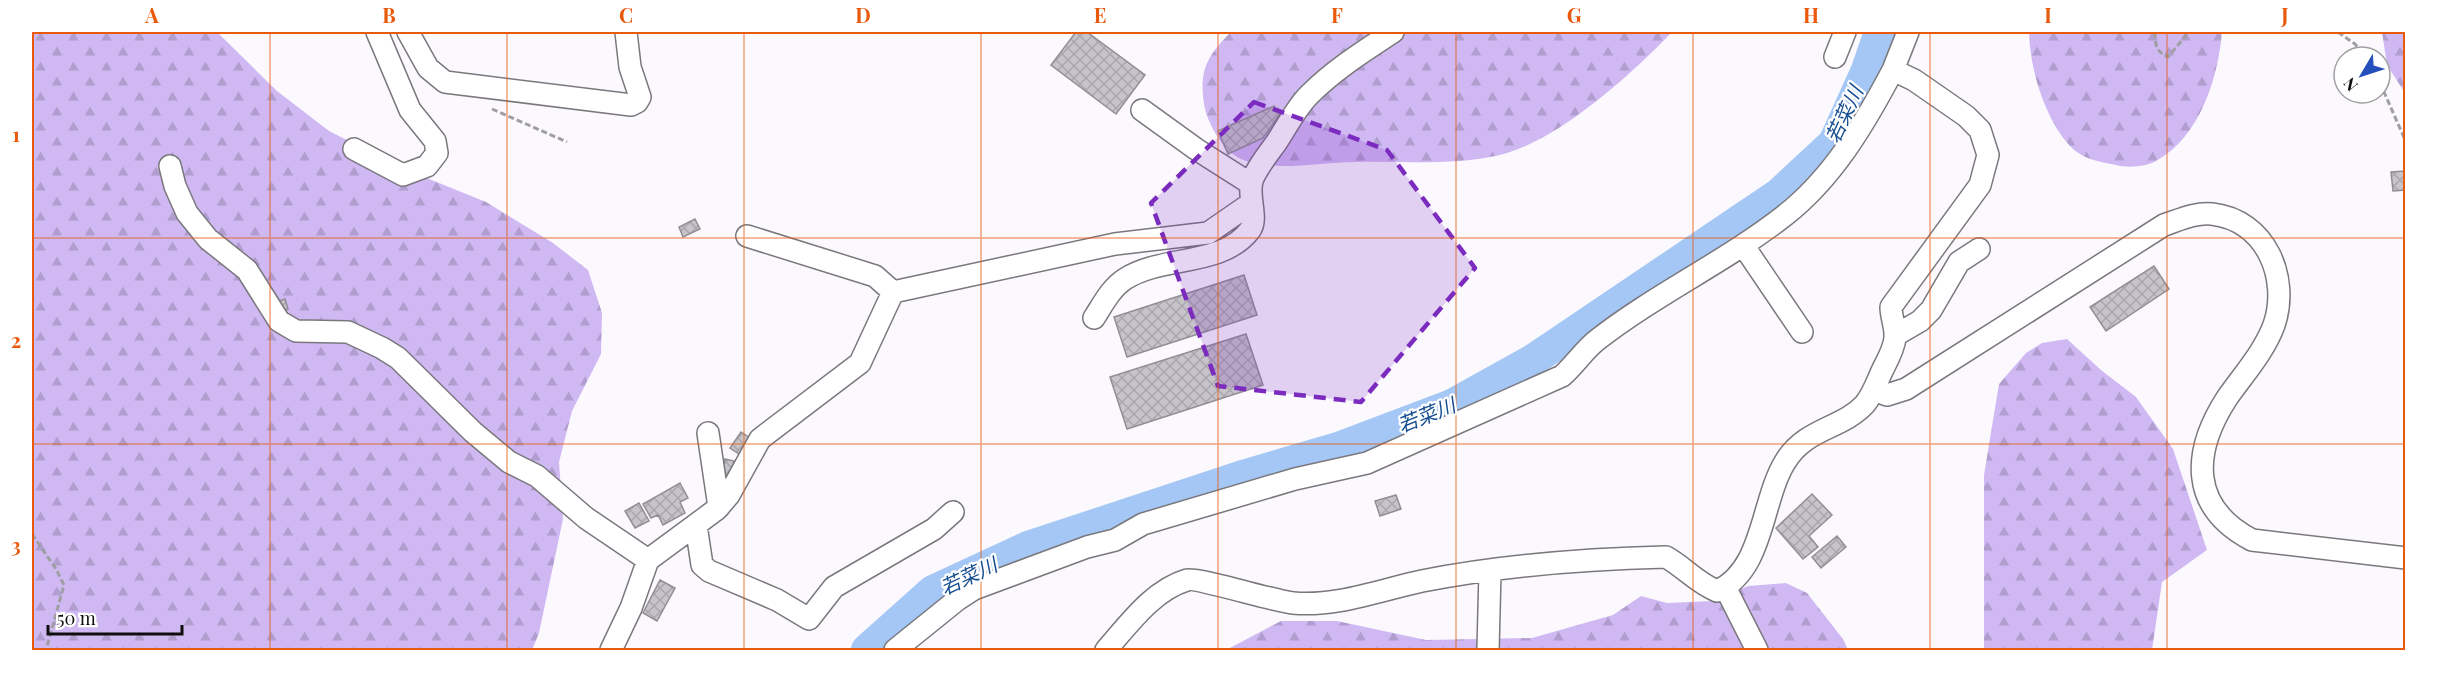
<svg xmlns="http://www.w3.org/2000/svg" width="2437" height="682" viewBox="0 0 2437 682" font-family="'Playfair Display','Noto Sans JP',serif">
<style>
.forest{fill:url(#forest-firs)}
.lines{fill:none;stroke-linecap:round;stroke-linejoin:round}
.river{stroke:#a4c7f5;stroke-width:32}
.building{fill:url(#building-cross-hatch);stroke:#918f94;stroke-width:1.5}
.minor-casing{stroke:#7a787d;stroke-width:24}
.path{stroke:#9f9ea2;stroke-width:3;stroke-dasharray:6 3;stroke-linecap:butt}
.minor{stroke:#fff;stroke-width:21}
.marked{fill:#7b2cbf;fill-opacity:0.2;stroke:#7b2cbf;stroke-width:4.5;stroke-dasharray:12 8;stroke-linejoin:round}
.grid{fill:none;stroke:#e8590c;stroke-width:1.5;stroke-opacity:0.55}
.labels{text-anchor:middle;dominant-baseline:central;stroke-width:4.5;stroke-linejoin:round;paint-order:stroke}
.water-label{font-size:20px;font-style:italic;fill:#144d90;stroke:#fff}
.neatline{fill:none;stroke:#e8590c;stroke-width:2}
.grid-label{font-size:20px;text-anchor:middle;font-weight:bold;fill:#e8590c}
</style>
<defs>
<pattern id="forest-firs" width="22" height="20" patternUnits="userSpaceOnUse" patternTransform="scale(1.5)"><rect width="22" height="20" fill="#d0b9f3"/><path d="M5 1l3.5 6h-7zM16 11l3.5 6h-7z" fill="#b19ecf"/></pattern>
<pattern id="building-cross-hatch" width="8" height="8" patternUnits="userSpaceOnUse" patternTransform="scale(1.5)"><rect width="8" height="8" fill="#c6c4ca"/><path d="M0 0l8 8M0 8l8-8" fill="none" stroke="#a9a7ac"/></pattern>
</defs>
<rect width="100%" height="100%" fill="#fbf9fe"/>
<path class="forest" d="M32,32H217L277,91L329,131L407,170L486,202L553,243L588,270L602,313L601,354L572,411L559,462L563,519L539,633L532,650H32Z
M1231,32H1672C1632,74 1558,141 1500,155C1453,166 1402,161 1354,162C1322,162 1272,173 1241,159C1223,151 1207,123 1204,104C1199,70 1207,56 1231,32Z
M2029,32H2222C2218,78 2200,137 2156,161C2146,167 2127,168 2116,165C2099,162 2082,159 2070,146C2044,117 2030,69 2029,32Z
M2382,32H2405V93L2387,65Z
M2067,339L2101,370L2136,397L2173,449L2207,550L2162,582L2152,650H1984V475L1999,384L2026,353L2042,343Z
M1786,583L1807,593L1843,639L1848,650H1226L1281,621H1337L1426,640L1532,638L1613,615L1641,596L1667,603L1712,601L1748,586Z"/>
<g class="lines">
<path class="river" d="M867,650L933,591L1028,547L1246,475L1341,447L1452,405L1533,360L1779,194L1834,143L1867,70L1880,32"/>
</g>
<path class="building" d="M1076,32H1087L1145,75L1116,114L1051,65Z
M1274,106L1280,114L1263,138L1228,154L1218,131Z
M2405,171L2406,190L2393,191L2391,172Z
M695,219L700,229L683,237L679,227Z
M2154,266L2169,289L2106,331L2090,307Z
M1244,275L1257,315L1127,357L1114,317Z
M285,299L288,309L280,312L277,302Z
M1246,334L1263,385L1127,429L1110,377Z
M741,432L750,438L739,454L730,448Z
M725,459L734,461L728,482L720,479Z
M680,483L688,498L680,502L685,513L663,525L658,515L651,518L643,504Z
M1812,494L1832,515L1809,536L1818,547L1803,559L1776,528Z
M1396,495L1401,509L1380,516L1375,501Z
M639,503L649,521L635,528L625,511Z
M1837,536L1846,547L1821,568L1812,557Z
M660,580L675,588L657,621L643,613Z"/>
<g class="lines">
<g class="minor-casing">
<path id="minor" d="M408,32L428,68L445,82L631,105L637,102L640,97L630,67L626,32
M1835,57L1845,32
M1142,110L1196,149L1251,184
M354,149L403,175L427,166L437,153L435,141L410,110L377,32
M170,166L175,186L187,213L208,239L247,270L279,321L296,331L348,332L382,348L398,358L473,432L509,462L537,476L586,518L648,560
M747,236L875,276L893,292
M1743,245L1802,332
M1094,318C1103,304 1111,288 1125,279C1162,255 1222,267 1250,230C1259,218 1246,194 1253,178C1259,165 1268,154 1276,143C1286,128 1296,108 1309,95C1334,70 1364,51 1393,32
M1896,335L1920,321L1931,310L1959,262L1979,249
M1874,390L1887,395L1906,389L2164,225C2179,220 2196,212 2212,214C2266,220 2290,278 2274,325C2264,352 2243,375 2227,398C2192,452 2189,507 2252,540L2406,558
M708,433L719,507
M696,525L702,565L709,571L777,600L809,619L834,587L934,529L953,512
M1725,587L1757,650
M611,650L631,608L648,560L717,509L729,495L760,439L860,363L893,292L1115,244L1208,233L1250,204
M895,650L957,600L974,589L1087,547L1115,540L1143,524L1295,479L1367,463L1562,376C1575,365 1584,350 1597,340C1656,294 1725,262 1784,216C1833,178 1865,123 1893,70
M1106,650C1129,624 1153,590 1187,580C1196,577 1274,601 1293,603C1337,607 1380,590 1422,581C1503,565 1584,559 1666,557C1684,567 1697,583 1717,591C1764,570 1761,501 1785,462C1805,428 1842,429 1865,404C1873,394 1877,382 1882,371C1887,361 1894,349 1895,338C1896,328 1891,317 1891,307L1980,185L1988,155L1980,130L1966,116L1914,80L1893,70L1908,32
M1488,650L1490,571"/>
</g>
<path class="path" d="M2155,32C2155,44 2156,52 2168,57L2189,32
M2338,32L2355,44L2366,57
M2380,83L2406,142
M492,109L567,142
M32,534L56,569L64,585L46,650"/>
<use href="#minor" class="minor"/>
</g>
<path class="marked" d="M1254,102L1387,150L1475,268L1361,402L1218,386L1151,203Z"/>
<path class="grid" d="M270,32V650M507,32V650M744,32V650M981,32V650M1218,32V650M1456,32V650M1693,32V650M1930,32V650M2167,32V650M32,238H2406M32,444H2406"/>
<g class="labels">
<g class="water-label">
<text transform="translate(1843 114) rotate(-65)">若菜川</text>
<text transform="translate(1426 414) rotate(-22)">若菜川</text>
<text transform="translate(968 575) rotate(-25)">若菜川</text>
</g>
</g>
<rect width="2437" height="682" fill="none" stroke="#ffffff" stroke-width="66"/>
<g transform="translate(2362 75) rotate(231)"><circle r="28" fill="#ffffff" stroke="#9f9f9f" stroke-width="1.5"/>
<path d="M0-4.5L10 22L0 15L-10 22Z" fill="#244fbd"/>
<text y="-9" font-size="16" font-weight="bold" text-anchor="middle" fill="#0e0e0f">N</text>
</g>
<path d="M48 625v9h134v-9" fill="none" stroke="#0e0e0f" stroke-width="3"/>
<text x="57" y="625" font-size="18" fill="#0e0e0f" stroke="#ffffff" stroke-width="4.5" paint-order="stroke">50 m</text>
<rect x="33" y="33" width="2371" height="616" class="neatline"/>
<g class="grid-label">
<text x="152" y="23">A</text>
<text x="389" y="23">B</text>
<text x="626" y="23">C</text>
<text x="863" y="23">D</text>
<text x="1100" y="23">E</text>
<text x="1337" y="23">F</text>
<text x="1574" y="23">G</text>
<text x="1811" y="23">H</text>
<text x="2048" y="23">I</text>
<text x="2285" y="23">J</text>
<text x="16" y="142">1</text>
<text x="16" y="348">2</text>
<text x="16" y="553">3</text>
</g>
</svg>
